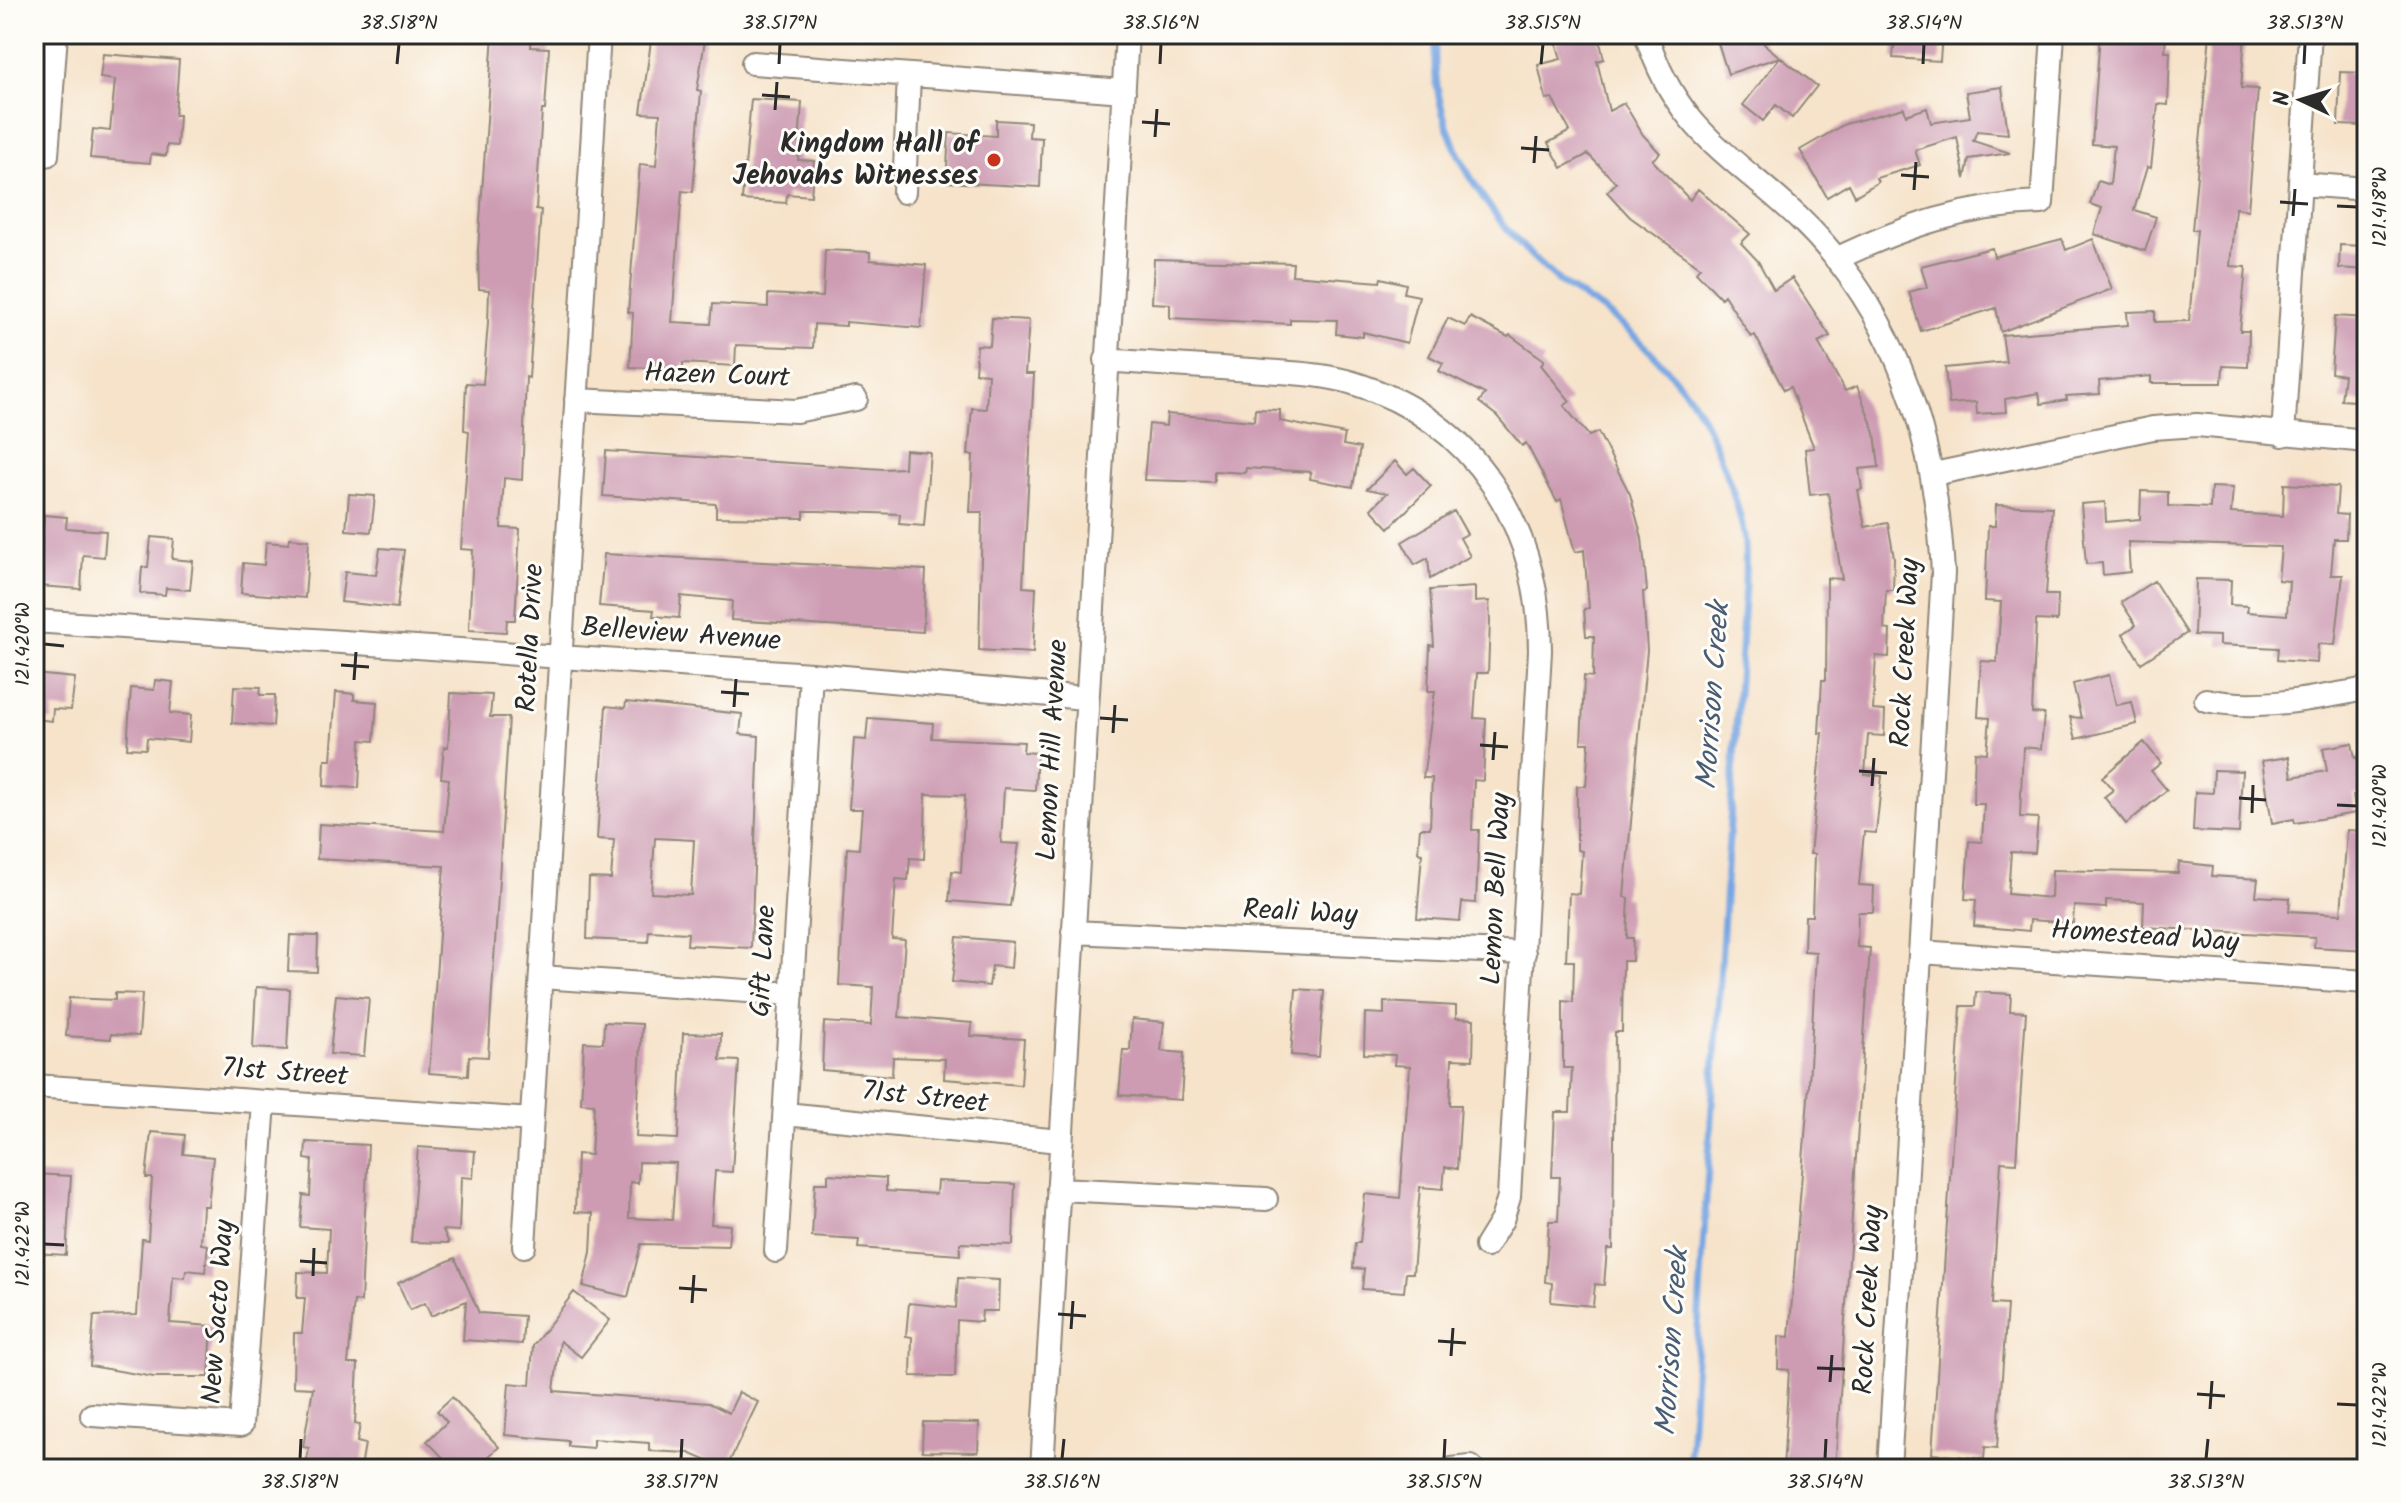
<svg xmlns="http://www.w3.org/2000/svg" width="2401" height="1503" viewBox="0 0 2401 1503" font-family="Kalam,sans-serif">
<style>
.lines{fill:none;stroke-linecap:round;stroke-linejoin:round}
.stream{stroke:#77a6e1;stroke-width:7}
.building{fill:#cd9cb3;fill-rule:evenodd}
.minor-casing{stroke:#90877a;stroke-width:26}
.minor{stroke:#fff;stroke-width:22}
.ticks{fill:none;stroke:#2b2b2b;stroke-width:3}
.poi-dot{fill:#c8321e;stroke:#fdfcf7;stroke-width:3}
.labels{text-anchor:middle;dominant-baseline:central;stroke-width:6;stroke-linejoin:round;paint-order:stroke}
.poi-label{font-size:28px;font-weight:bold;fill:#2b2b2b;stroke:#fdfcf7;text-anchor:end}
.street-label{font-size:28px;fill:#2b2b2b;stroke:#fdfcf7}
.water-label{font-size:30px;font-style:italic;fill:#495c74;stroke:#fdfcf7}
.neatline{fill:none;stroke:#2b2b2b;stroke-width:3}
.ticks-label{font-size:20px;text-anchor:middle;fill:#2b2b2b}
</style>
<rect width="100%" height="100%" fill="#fdfcf7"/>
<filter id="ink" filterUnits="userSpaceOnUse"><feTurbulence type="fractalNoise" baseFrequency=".0125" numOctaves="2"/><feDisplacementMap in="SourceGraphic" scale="16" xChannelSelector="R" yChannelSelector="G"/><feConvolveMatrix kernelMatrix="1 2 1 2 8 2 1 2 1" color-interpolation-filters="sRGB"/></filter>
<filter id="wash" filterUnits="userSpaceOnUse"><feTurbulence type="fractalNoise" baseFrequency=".006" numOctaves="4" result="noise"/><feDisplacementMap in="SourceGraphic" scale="32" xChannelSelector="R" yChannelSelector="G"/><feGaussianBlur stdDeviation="1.8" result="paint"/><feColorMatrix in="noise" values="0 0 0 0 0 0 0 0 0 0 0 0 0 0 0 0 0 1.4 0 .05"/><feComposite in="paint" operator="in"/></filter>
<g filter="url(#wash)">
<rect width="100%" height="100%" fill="#f6e3ca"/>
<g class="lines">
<path class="stream" d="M1436,34C1425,129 1489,222 1558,280C1573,293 1592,301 1608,314C1638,337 1666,366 1689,396C1709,421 1737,498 1743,530C1747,548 1745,567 1745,585L1689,1469"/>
</g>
<g id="blocks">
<path class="building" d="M493,34H532L531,47L549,48L545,110H542L536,209L541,210L529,378L526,377L522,480L504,478L501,528L520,529L515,620H507L506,632L469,630L473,550L461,549L469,431L464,430L466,383L483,384L488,323L489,290L479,289L478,250Z
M652,34H706L697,90L701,91L693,192L682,191L672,322L711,324L713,304L768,307V294L823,297L825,250L870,252V260L926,265L921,328L846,322V326L814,324L813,348L736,345L735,366L683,363V369L630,367L633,313L628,312L640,164L656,166L660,114L641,113Z
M1590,34H1598L1604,59L1597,61L1609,111L1624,103L1643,135L1660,153L1652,160L1690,200L1698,189L1750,234L1741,243L1758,261L1774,290L1792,278L1830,336L1818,342L1845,391L1857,386L1875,433L1879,467L1859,469L1862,489L1858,490L1865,527L1888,523L1894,558L1893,590H1886L1884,629L1890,630L1889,657L1876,656L1873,710L1885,711L1884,736L1868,735L1865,774L1882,776L1876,833L1864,832L1859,885L1874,886L1873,912H1858L1857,947L1870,948L1835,1469H1783L1789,1370L1778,1369L1779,1336L1789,1337L1809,1085L1816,952L1804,951L1805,916H1812L1814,854H1810L1822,733H1819L1822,680H1826L1827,578L1842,579L1828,493L1810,495L1805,449L1814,448L1790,387L1784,390L1755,335L1751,337L1724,295L1721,298L1696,272L1700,267L1630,217L1607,192L1616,183L1588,154L1562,168L1548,143L1570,131L1552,98L1546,99L1538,65L1561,59L1556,42Z
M1715,34H1761L1764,44L1780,57L1728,74Z
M1895,34H1942L1940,61L1893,58Z
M2100,34H2166L2165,52H2170L2168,105L2158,104L2151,168L2147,167L2134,210L2156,217L2145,251L2094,234L2102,208L2090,204L2098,181L2110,185L2114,146L2092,144Z
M2210,34H2245L2241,88L2258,89L2248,210L2235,208L2230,266L2246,267L2240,331H2249L2248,367L2223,366L2222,383H2151V376L2099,381L2100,394L2066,396L2067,400L2041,404L2039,393L2005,399L2006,412L1977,414L1976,402L1949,404L1945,368L2006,362L2002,335L2128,325L2127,312L2155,311V322L2189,321L2197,230H2192Z
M103,54L179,60L175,115H179L177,146L167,145L166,156L151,154L150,163L90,158L93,129L110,131L115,80L100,78Z
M1780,57L1817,86L1792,118L1776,105L1763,121L1743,105Z
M2340,72L2367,73V126L2338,125Z
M2002,87L2008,134L1977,131L1973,141L2010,153L1969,159L1965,179L1957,137L1915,150L1920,165L1876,178L1878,182L1855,196L1849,184L1827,197L1800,150L1845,124L1904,108L1906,115L1927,108L1931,123L1970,117L1966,92Z
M751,99L802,102L798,160L814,161L811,196L787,194L786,203L742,200Z
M996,120L1030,122L1029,137L1042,138L1040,187L946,182L949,133L996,136Z
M2062,239L2066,250L2093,239L2112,289L2001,332L1996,308L1921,331L1909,292L1927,287L1921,266L1992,248L1994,257Z
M2340,245L2367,246V270L2339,268Z
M1154,259L1293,263L1292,275L1380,282L1381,278L1406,284L1404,293L1419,296L1407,343L1363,332V337L1336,334L1337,320L1290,319V324L1170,318V304L1152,303Z
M2335,316L2367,318V402L2341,400L2344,375L2331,373Z
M1470,317L1508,337L1510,335L1544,360L1541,365L1570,401L1564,406L1589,436L1598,432L1630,494L1642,538L1647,591L1643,592L1647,650L1624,897L1629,898L1627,938H1633L1632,961H1623L1622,1032H1615L1613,1249H1607L1604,1285L1595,1284L1593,1306L1551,1302L1552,1283L1545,1282L1549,1221H1558L1560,1177H1552L1555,1112H1570L1572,1068H1563V1001L1573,1002L1574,961H1566L1569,893L1579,894L1582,851L1577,850V786H1586L1589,743H1581L1583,703L1584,676L1593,677L1594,636H1586L1584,609L1589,608L1584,550L1575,552L1561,499L1557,502L1526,443L1522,446L1497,416L1479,402L1485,394L1439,371L1443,363L1429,356L1448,318L1465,326Z
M992,318L1029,320L1025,374H1034L1023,587L1036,588L1033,653L979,650L982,512H970L973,455H968L972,408L986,409L988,374L975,373L977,345L990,346Z
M1255,409L1280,410V421L1345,434L1343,445L1360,448L1353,487L1310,479L1311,472L1246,468L1245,473L1214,471V482L1144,480L1149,424L1166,426L1167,414L1254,421Z
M905,450L930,452L924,526L899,524L900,514L818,511H804V518L716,517V504L603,496L606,451L883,469L904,468Z
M1395,461L1407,474L1414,468L1431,486L1389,528L1371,509L1387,493L1367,489Z
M2284,484L2338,487L2336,514L2347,515L2346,539H2334L2331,575H2343L2335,645L2318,644L2317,663L2277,660L2278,648L2219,645V636L2194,635L2196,579L2231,580L2230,605L2248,606L2247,612L2287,615L2289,581L2278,580L2281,547L2128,542L2130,572L2103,575L2102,563L2086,564L2081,504L2105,502L2106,522L2140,519L2141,491L2168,492V506L2210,508L2211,487L2233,488L2231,513L2283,516Z
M349,494L375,496L371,532L346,530Z
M1996,505L2052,507L2046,595H2058L2057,621L2036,620L2032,713L2044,714L2041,749L2023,747L2020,817L2038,818L2035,853L2011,852L2008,894L2051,898L2052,870L2178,873L2179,862L2213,866L2212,876L2258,879L2256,896L2290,898L2289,911L2341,914L2347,830L2367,831V950L2314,947L2315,937L2143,927L2144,902L2106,900V908L2074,906L2073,923L2030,920L2029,931L1974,926L1976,900L1965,899L1969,841L1982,842L1984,804H1973L1975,752L1987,753L1990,718L1978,717L1981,661L1997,662L2001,602L1985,601L1988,526H1995Z
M1454,511L1467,534L1460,538L1470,556L1430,579L1428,558L1415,565L1402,542Z
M44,515L67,517L66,528L106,531L104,557L83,555L81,589L39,586Z
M151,537L174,539L172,559L193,561L190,590L166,588L165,595L140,593L142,567H148Z
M289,538L309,540L305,598L241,593L243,563L264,565L266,542L288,544Z
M380,548L404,550L397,608L341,602L345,572L376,575Z
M604,554L926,570L923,632L731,620L732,601L681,596L679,618L653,616L654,610L599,606Z
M2154,581L2187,633L2141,663L2123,634L2136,625L2121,602Z
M1475,587V602L1489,601L1490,621L1488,673H1477L1474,718L1486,719L1483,781L1474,780L1472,830H1479L1476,903L1462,902L1460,921L1417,918L1422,853L1418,852L1420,828H1430L1432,778H1423L1435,691H1428L1430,645L1434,646L1430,590Z
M34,674L75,678L71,710L53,709L52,721L34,719Z
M2109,675L2116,705L2132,702L2137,724L2076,739L2070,717L2081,718L2073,684Z
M155,680L173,682L170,713L191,715L189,742L147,738L146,749L127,748L131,688L154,690Z
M234,686L261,687L260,695H275L273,726L232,723Z
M336,692L354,694V700L377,702L374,741L361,740L359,788L324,786L325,760H331Z
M451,693L492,695L490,717H509L488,1057L469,1056L468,1076L429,1073L444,866L317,859L319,824L444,831L449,779L441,778L444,747H448Z
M626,702L742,714L740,734L759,736L751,948L687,945L688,933L649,931L648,942L587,939L589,878L611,879L614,840L597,839L606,706L625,708ZM655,838L694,840L691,895L651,893Z
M868,718L933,723L932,738L1024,742L1023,752L1037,753L1035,790L1004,788L1001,843L1019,844L1010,906L949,901L952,871L961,872L965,795L926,794L924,859L910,858L908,880L896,879L892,939L905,940L899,1017L972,1023L971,1036L1024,1039L1021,1085L944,1079L945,1059L893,1057L892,1076L822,1070L824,1022L871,1025L873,987L839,985L847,848L859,849L862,809H849L854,739L866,740Z
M2144,742L2161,763L2151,771L2167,790L2126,824L2104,797L2113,790L2102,777Z
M2352,743L2355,758L2367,756V793L2353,795L2356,813L2295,823L2294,819L2272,823L2262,761L2289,757L2292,777L2327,771L2323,748Z
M2214,770L2242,771L2239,833L2193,831L2195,792L2213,793Z
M290,935L318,936L317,972L288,971Z
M957,937L1013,942L1011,968L992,966L989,986L952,982Z
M256,987L290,989L287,1050L253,1048Z
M1296,989L1324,991L1319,1057L1291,1055Z
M1976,992L2011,994L2010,1011L2026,1012L2016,1163L2001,1162L1992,1304L2007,1305L1997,1448L1985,1447L1984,1459L1932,1454L1961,1006H1975Z
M115,993L142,994L139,1036L111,1034V1039L66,1036L69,998L115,1000Z
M336,995L369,998L364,1056L330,1054Z
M1384,1002L1456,1006V1018L1474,1019L1473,1060L1452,1059L1450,1105H1461L1457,1169L1445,1167L1443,1189L1420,1187L1413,1273H1406L1404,1292L1362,1289L1364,1269L1353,1268L1355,1243H1360L1365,1194L1400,1198L1410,1066L1394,1065L1395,1055L1364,1054L1365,1013L1384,1014Z
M1132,1019L1164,1022L1161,1051L1184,1053L1181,1100L1119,1095L1123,1050H1130Z
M604,1022L642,1024L636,1137L678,1139L683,1033L721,1034L720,1060L739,1061L732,1172L715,1171L711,1224L730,1225L728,1246L641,1244L628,1297L583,1286L591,1252L593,1213L575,1212L577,1154L591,1155L594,1104L581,1103L584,1042L603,1043ZM639,1162L676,1163L672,1220L629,1218L630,1182L638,1183Z
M151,1132L185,1135L183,1154L213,1157L208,1206H203L201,1244L208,1245L205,1272L186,1270L185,1278L173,1277L170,1323L212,1326L209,1377H154L90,1366L94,1316L137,1315L142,1239L148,1240L152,1178H146Z
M306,1142L368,1145L361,1302L354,1301L348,1364H358L355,1424L360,1425L357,1442L365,1444L361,1467L350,1465L349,1469H305L309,1448L303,1447L313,1388L293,1387L294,1333H302L305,1298H297L298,1272L327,1273L329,1229L300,1227L303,1195L310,1196L312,1160L305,1159Z
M418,1147L475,1151L473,1178L461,1177L459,1231L443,1230L449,1243L411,1242Z
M34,1174L71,1176L66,1255L34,1253Z
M828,1174L886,1178V1191L936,1194L937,1181L1015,1184L1013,1245L960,1243V1255L858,1248L859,1240L812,1237L815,1183H828Z
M455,1258L479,1313L524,1316L522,1344L463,1340L466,1301L431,1316L425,1303L410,1310L398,1283Z
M958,1278L999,1280L998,1311H982L981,1322L957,1320L955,1377L911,1376L912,1337L906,1336L909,1303L956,1308Z
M574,1292L610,1320L581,1357L560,1341L554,1391L709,1403L729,1413L739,1392L758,1402L726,1469L689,1453L649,1451V1443L593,1439V1448L568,1446V1441L505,1435L509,1383L530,1385L533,1346Z
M452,1397L499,1447L475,1469H454L427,1441L447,1422L437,1411Z
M923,1422L979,1423L978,1452L922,1451Z"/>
</g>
</g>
<g filter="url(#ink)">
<use href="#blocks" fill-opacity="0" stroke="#90877a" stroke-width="2"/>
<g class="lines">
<g class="minor-casing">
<path id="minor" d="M1646,34C1676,130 1730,153 1798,217C1898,312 1936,440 1943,573L1889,1469
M753,63L1124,91
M47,155L56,34
M2300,184L2367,189
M904,192L909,75
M1836,259C1903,227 1966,205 2042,203L2053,34
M1106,360C1154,364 1203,367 1251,370C1285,373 1320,373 1353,383C1476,421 1540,527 1540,651L1509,1197L1502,1220L1486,1246
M576,400L796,411L856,399
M2283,435L2310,34
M1934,474L2153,428L2197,425L2367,441
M34,621L811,674L1085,698
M2206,700C2260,711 2314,698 2367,689
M1073,932L1524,953
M1920,952L2367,982
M541,977L792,994
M34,1086L532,1120
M785,1114L1060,1141
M1058,1189L1266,1199
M524,1246L599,34
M776,1251L811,674
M92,1415L241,1425L264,1102
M1042,1469L1127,34
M1452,1469L1471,1467"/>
</g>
<use href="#minor" class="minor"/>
</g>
</g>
<path class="ticks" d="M397,64L399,44M779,64L780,44M1160,64L1161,44M1541,64L1543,44M1923,64L1924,44M2304,64L2305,44M762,95L790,97M775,110L777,82M1142,122L1170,124M1155,137L1157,109M1521,148L1549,150M1534,163L1536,136M1901,175L1929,177M1914,190L1916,162M2280,202L2308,204M2337,206L2357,207M2293,216L2295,189M44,644L64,646M341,665L369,667M354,680L356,652M721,692L749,694M734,707L736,679M1100,718L1128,720M1113,733L1115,705M1480,745L1508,747M1493,760L1495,732M1859,771L1887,773M1872,786L1874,758M2239,798L2266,800M2337,805L2357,806M2252,813L2253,785M44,1244L64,1245M300,1261L327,1263M313,1276L314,1248M679,1288L707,1290M692,1303L694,1275M1058,1314L1086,1316M1071,1329L1073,1301M1438,1341L1466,1343M1451,1356L1453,1328M1817,1368L1845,1369M1830,1382L1832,1355M2197,1394L2225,1396M2337,1404L2357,1405M2210,1409L2212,1381M300,1459L301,1439M681,1459L682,1439M1062,1459L1064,1439M1444,1459L1445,1439M1825,1459L1826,1439M2206,1459L2208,1439"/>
<circle class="poi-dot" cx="994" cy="160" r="8"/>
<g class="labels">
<g class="poi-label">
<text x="978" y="144">Kingdom Hall of<tspan x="978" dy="32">Jehovahs Witnesses</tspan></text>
</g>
<g class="street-label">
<text transform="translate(717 376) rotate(2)">Hazen Court</text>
<text transform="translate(681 635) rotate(4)">Belleview Avenue</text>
<text transform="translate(531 638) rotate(-87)">Rotella Drive</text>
<text transform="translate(1906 653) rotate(-87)">Rock Creek Way</text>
<text transform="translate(1053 750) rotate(-87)">Lemon Hill Avenue</text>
<text transform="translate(1497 889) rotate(-87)">Lemon Bell Way</text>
<text transform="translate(1300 913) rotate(3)">Reali Way</text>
<text transform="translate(2145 937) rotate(4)">Homestead Way</text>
<text transform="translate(764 961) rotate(-87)">Gift Lane</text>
<text transform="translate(285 1073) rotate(4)">71st Street</text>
<text transform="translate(925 1098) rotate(6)">71st Street</text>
<text transform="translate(1869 1300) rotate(-87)">Rock Creek Way</text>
<text transform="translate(219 1312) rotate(-86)">New Sacto Way</text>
</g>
<g class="water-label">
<text transform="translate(1714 696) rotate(-86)">Morrison Creek</text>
<text transform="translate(1673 1342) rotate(-86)">Morrison Creek</text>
</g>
</g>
<rect width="2401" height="1503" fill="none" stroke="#fdfcf7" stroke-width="88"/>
<g transform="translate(2301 100) rotate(274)" stroke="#fdfcf7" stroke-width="6" paint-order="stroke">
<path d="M0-6L14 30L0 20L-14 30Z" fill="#2b2b2b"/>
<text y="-12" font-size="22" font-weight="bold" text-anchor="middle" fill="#2b2b2b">N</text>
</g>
<rect x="44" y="44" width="2313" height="1415" class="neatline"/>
<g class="ticks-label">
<text x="399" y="29">38.518°N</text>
<text x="780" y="29">38.517°N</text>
<text x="1161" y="29">38.516°N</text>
<text x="1543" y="29">38.515°N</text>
<text x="1924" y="29">38.514°N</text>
<text x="2305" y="29">38.513°N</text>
<text transform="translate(2379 207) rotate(-90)" y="7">121.418°W</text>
<text transform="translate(22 644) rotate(-90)" y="7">121.420°W</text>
<text transform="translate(2379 806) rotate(-90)" y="7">121.420°W</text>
<text transform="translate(22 1244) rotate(-90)" y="7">121.422°W</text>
<text transform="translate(2379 1405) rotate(-90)" y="7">121.422°W</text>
<text x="300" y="1488">38.518°N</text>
<text x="681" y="1488">38.517°N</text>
<text x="1062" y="1488">38.516°N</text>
<text x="1444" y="1488">38.515°N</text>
<text x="1825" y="1488">38.514°N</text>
<text x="2206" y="1488">38.513°N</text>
</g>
</svg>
